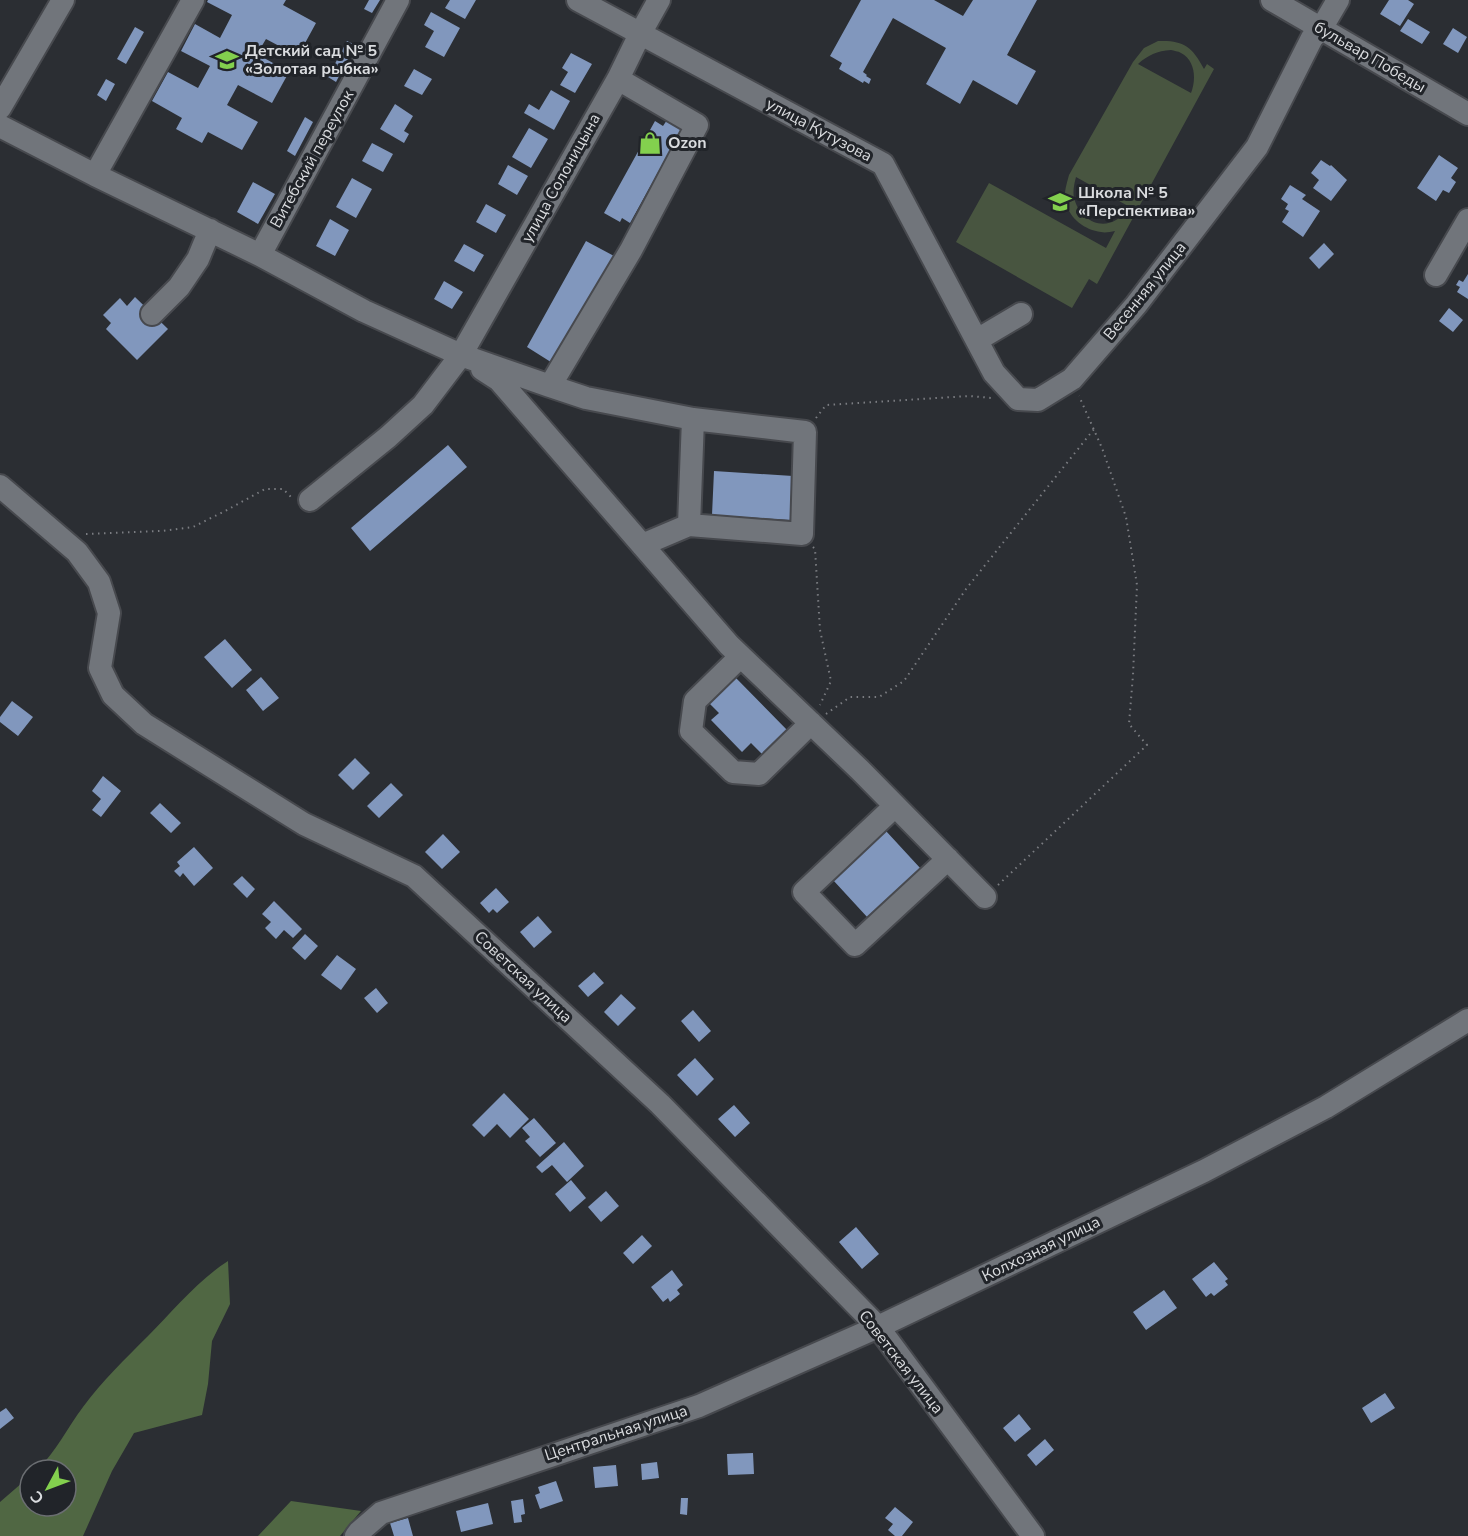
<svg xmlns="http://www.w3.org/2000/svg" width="1468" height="1536" viewBox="0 0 1468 1536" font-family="'Nunito Sans',sans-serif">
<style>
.green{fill:#485540;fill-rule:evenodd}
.water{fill:#506743}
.building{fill:#8197bd}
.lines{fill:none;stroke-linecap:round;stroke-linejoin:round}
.minor-casing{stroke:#47494e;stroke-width:26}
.path{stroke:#7b7d82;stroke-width:2;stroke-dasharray:1.5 4.5;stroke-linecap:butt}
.minor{stroke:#71757b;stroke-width:22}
.labels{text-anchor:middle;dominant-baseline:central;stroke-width:6;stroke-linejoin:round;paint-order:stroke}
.poi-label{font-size:16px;font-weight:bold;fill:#dadcdf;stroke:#212429;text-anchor:start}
.street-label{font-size:16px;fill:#dadcdf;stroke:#212429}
</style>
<rect width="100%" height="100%" fill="#2b2e33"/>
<path class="green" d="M1158,41C1183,40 1192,46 1204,69L1207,64L1214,69L1097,284L1089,279L1072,308L956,242L989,183L1106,248L1115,231C1110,232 1105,233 1101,232C1085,230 1070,219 1066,203C1063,194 1067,183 1069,175L1133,62L1144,48ZM1171,50C1174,51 1178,51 1181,53C1196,61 1196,80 1191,93L1138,64C1148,55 1157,51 1171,50ZM1076,177L1128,206H1129C1125,212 1122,217 1116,220C1099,230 1080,218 1075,201C1072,193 1074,185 1076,177Z"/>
<path class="water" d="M228,1261L230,1304L212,1341L208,1384L202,1415L134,1433L112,1471L83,1536H0V1502L30,1476V1506H66V1470H37C56,1452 67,1428 83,1407C102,1381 125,1359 148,1336C174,1310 197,1281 228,1261Z
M291,1501L361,1511L340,1536H258Z"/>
<path class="building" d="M208,0H286L283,5L316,23L298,56L266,39L257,54L289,72L272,103L238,85L227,105L258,122L242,150L208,132L202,143L176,129L182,118L152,101L168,72L198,88L210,66L181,51L195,24L220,38L232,15L207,2Z
M369,0H380L372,13L364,9Z
M450,0H476L465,19L445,8Z
M861,0H934L963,16L973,0H1037L1007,55L1036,71L1017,105L973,80L960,104L926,84L946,48L893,18L863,72L867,75L866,76L871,79L869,84L864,81L863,83L839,69L842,63L830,56Z
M1389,0H1408L1414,4L1400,26L1380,14Z
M431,12L460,28L444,57L425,47L434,31L424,25Z
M1408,19L1430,32L1422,44L1400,31Z
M135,27L144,32L126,64L117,59Z
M1453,28L1467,37L1458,53L1443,44Z
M347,41L355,45L336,82L328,77Z
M571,53L592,64L575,93L560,85L568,72L562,68Z
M414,69L432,79L422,95L404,86Z
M106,79L115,84L106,101L97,95Z
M551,90L570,101L554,130L524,113L529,104L539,110Z
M395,104L413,116L404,131L409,134L404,143L380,129Z
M305,117L313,122L295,156L287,151Z
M667,120L682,129L630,223L622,218L620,222L604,213L655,121L663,126Z
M529,128L548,139L531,168L512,157Z
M372,143L393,154L383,172L362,161Z
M1439,155L1458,168L1451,178L1456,182L1449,193L1443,190L1436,201L1417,188Z
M1321,160L1330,166L1331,165L1347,180L1331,201L1313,188L1319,180L1311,173Z
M508,165L528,176L517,195L498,184Z
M352,178L372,189L356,218L336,207Z
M253,182L275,194L258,224L237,212Z
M1290,185L1306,195L1302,199L1320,211L1303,237L1282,222L1289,211L1285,209L1288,204L1281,199Z
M486,204L506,215L496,233L476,222Z
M330,219L349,230L335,256L316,246Z
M586,241L614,256L554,364L527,347Z
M1324,243L1334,254L1319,269L1309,258Z
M464,244L484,255L474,272L454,261Z
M1468,274V299L1457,292L1460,287L1456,285L1459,280L1463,282Z
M444,281L463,292L452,309L434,299Z
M135,297L168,329L137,360L106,329L111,323L103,315L120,298L127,306Z
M1449,308L1463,320L1453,332L1439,321Z
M448,445L467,467L370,551L351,528Z
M714,471L793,476L791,520L712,515Z
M225,639L252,670L232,688L204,657Z
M261,677L279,698L263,711L246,690Z
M735,677L788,731L763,755L751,743L742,752L711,720L719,713L709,703Z
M12,701L33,717L18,736L0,722V717Z
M355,758L370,773L353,790L338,775Z
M103,776L121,791L101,817L92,810L101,799L92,791Z
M391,783L403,795L379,818L367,806Z
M160,803L181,823L171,833L150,813Z
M886,831L921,869L868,918L833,880Z
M443,834L460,852L442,869L425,852Z
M194,847L213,868L194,886L183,873L180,877L174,871L180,866L177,862Z
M242,876L255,889L247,898L233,884Z
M496,888L509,902L497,913L493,909L489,913L480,903Z
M274,901L302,929L293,938L284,930L276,939L265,928L271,922L262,914Z
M538,916L552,932L534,948L520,932Z
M305,934L318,946L305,960L292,948Z
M337,955L356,969L341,990L321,975Z
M594,972L604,983L588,997L578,986Z
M376,988L388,1003L377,1013L364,998Z
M621,994L636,1008L618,1026L604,1012Z
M693,1010L711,1031L699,1042L681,1021Z
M695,1058L714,1079L697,1096L677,1075Z
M504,1093L529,1119L510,1138L497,1124L484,1137L472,1125Z
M734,1105L750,1123L735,1137L718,1119Z
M534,1118L556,1143L540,1157L525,1141L530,1137L522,1128Z
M564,1142L584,1166L567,1182L552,1165L542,1173L536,1167Z
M571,1180L586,1198L570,1212L555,1194Z
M606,1191L619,1206L601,1222L588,1207Z
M856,1227L879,1254L862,1269L839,1242Z
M642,1235L652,1246L633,1264L623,1253Z
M1214,1262L1228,1279L1225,1281L1228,1285L1214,1296L1211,1293L1206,1297L1192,1279Z
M672,1270L683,1285L677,1290L680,1294L670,1302L668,1298L663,1302L651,1287Z
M1164,1290L1177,1308L1146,1330L1133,1312Z
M1385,1393L1395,1408L1371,1423L1362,1408Z
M6,1408L14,1418L0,1429V1412Z
M1019,1414L1031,1429L1015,1442L1003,1428Z
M1045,1439L1054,1450L1036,1466L1027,1455Z
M753,1453L754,1474L728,1475L727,1454Z
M657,1462L659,1478L642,1480L641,1464Z
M616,1465L618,1486L595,1488L593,1467Z
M556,1481L563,1501L540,1509L535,1495L540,1493L538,1487Z
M681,1498H688L687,1515L680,1514Z
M523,1499L525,1514L521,1515L522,1522L514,1523L511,1501Z
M488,1503L493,1524L461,1532L456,1511Z
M895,1507L913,1522L902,1536H895L888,1530L893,1524L885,1518Z
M408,1518L413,1536H394L390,1523Z"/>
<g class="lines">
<g class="minor-casing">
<path id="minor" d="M578,0L883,164L994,373L1018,399L1038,400L1072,379L1136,305L1257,147L1312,38L1321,29L1338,0
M1272,0L1468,114
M0,108L63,0
M0,126L95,175L260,255L364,311L461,355L550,386L631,250L697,125L618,79
M95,175L193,0
M260,255L398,0
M1436,275L1468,220
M152,314L179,287L198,259L210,230
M977,340L1021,314
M482,369L499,380L729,645L860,770L985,897
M550,386L586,398L693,419L805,432L802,534L689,525L693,419
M0,486L77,552L99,582L109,613L100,668L113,695L144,724L304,824L414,876L660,1104L878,1327L1033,1536
M310,500L388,437L423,405L461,355L618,79L640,34L659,0
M642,545L689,525
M740,657L695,701L691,731L733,772L759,774L811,723
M895,806L804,892L855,945L948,859
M356,1536L359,1532L381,1513L699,1406L878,1327L1204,1171L1326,1107L1468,1020"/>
</g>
<path class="path" d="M816,418L826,405L969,396L992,398
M86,534L161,531L193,527L227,510L265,489H283L292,498
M813,547L815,549L820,630L831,681L820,705
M826,714L850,697H879L904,681L966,589L1094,429
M998,885L1147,745L1129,724L1133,675L1137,585L1126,517L1102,448L1079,396"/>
<use href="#minor" class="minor"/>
</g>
<defs>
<g id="school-bare" transform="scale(1.8)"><path d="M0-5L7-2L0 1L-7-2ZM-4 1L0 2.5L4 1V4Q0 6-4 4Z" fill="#83d04e" stroke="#212429" stroke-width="2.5" paint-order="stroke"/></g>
<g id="shop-bare" transform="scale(1.8)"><path d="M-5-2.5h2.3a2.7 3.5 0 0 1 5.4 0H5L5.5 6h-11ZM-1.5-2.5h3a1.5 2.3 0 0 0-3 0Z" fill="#83d04e" stroke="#212429" stroke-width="2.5" paint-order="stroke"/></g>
</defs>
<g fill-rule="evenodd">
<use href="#school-bare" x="227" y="60"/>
<use href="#shop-bare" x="650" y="143"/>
<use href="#school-bare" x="1060" y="202"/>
</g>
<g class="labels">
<g class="poi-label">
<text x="245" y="51">Детский сад № 5<tspan x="245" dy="18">«Золотая рыбка»</tspan></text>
<text x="668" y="143">Ozon</text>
<text x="1078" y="193">Школа № 5<tspan x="1078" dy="18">«Перспектива»</tspan></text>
</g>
<g class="street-label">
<text transform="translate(1370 57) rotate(30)">бульвар Победы</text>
<text transform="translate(819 130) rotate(28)">улица Кутузова</text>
<text transform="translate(312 159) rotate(-61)">Витебский переулок</text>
<text transform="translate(561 178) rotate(-61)">улица Солоницына</text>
<text transform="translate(1145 291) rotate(-51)">Весенняя улица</text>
<text transform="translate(523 977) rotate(43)">Советская улица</text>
<text transform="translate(1041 1249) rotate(-26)">Колхозная улица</text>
<text transform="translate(901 1362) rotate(52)">Советская улица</text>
<text transform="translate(616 1433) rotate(-18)">Центральная улица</text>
</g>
</g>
<g transform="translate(48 1488) rotate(229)"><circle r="28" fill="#212429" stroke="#6b6e72" stroke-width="1.5"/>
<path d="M0-4.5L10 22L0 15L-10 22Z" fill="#83d04e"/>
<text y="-9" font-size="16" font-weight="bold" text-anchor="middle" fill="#dadcdf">С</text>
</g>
</svg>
